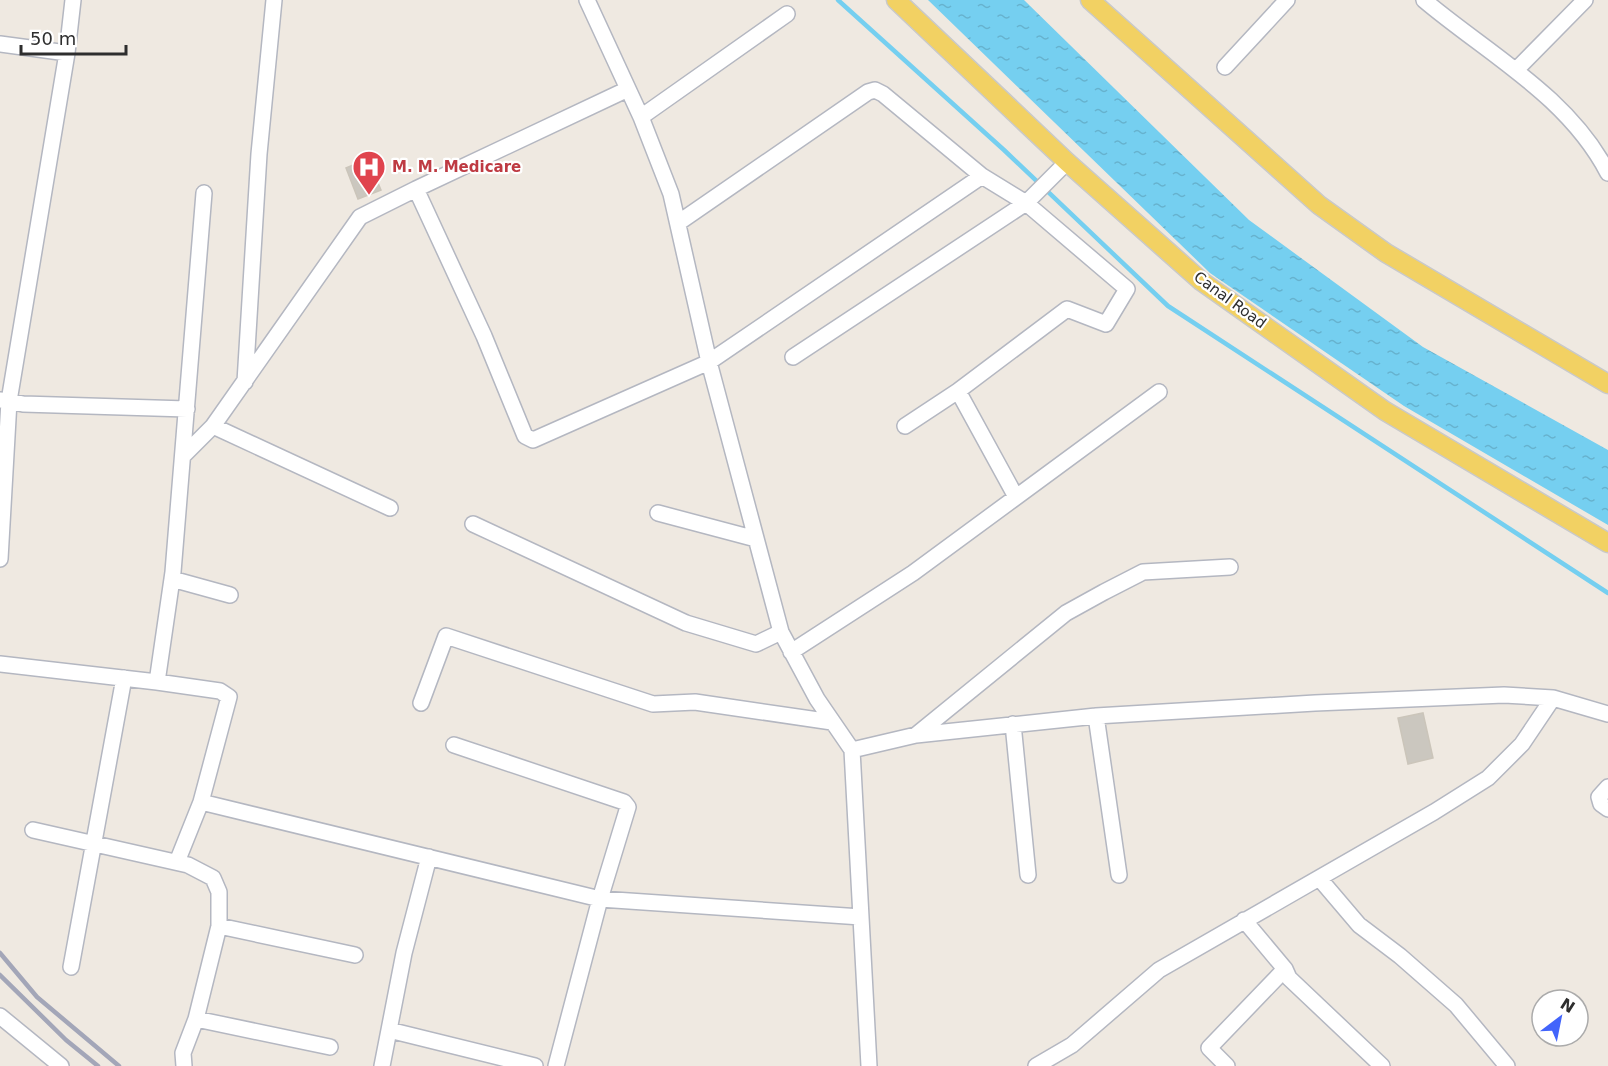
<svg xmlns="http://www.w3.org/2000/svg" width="1608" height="1066" viewBox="0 0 1608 1066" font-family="'DejaVu Sans',sans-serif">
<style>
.water{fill:url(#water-ripples)}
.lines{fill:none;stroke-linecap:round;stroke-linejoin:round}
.stream{stroke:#75cff0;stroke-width:4.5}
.building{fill:#cbc7bf;stroke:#cbc5ba;stroke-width:1.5}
.minor-casing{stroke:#b4b7c1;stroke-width:18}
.major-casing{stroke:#c9c9c9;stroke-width:21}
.minor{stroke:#fff;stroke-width:15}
.major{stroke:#f2d163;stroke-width:18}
.rail{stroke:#a3a6b8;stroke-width:4.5}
.labels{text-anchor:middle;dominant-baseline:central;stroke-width:4.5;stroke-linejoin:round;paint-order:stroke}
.health-label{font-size:15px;font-weight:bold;fill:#be3a42;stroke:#fff;text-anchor:start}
.street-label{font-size:15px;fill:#2e2e2e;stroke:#fff}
</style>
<defs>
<pattern id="water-ripples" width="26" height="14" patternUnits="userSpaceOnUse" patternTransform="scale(1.5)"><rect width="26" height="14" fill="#75cff0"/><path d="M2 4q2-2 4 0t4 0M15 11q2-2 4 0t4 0" fill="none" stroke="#66b2ce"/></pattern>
</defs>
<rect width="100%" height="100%" fill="#efe9e1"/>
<path class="water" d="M928,0H1024L1249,220L1423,347L1608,450V525L1404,406L1210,273Z"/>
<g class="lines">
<path class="stream" d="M838,0L1004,150L1168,306L1608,593"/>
</g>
<path class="building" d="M368,159L381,190L358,199L346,168Z
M1423,713L1433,758L1408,764L1398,718Z"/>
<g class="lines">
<g class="minor-casing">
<path id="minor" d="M73,0L67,53L9,401L23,404L187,409
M587,0L641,117L671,194L709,362L781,632L817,699L852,750L869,1066
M1424,0C1488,54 1568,96 1608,173
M0,44L67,53
M1225,67L1287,0
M1517,69L1585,0
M641,117L787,14
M416,189L628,89
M793,357L1026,203L982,176
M245,382L259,154L274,0
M958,391L1016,497
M0,400L9,401L0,559
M213,426L390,508
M905,426L958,391L1067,309L1106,324L1127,289L1026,203L1067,162
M183,456L213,426L360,217L416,189L484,336L525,436L533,440L709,362L982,176L883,94L875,90L868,92L678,223
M658,513L756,539
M473,524L686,623L756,644L781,632
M172,579L230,595
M791,652L913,573L1159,392
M0,664L157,682L173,572L204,193
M157,682L220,691L229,697L201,802L600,899L861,917
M421,703L446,636L653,704L695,702L832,722
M1096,716L1119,875
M1013,724L1028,875
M916,735L1066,613L1104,592L1143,572L1230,567
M454,745L624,802L628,807L600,899L556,1066
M852,750L916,735L1096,716L1315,703L1504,695L1553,698L1608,714
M1608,787L1599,797L1601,804L1608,809
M33,830L188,865L213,878L219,892V926L355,955
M177,862L201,802
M1319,878L1359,925L1400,956L1456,1005L1507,1066
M1244,920L1285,969L1289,978L1382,1066
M71,967L124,678
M0,1016L61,1066
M196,1019L330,1047
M389,1030L535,1066
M184,1066L183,1053L196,1019L219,926
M382,1066L404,953L429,857
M1036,1066L1072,1045L1159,970L1434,812L1488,778L1522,744L1553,698
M1227,1066L1209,1048L1285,969"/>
</g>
<g class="major-casing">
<path id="major" d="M896,0L1067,162L1201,281L1385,411L1608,543
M1090,0L1319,205L1386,253L1608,384"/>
</g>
<use href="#minor" class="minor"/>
<use href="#major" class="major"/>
<path class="rail" d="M0,953L37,997L119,1066
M0,975L66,1040L98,1066"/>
</g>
<defs>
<g id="hospital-pin" transform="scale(1.725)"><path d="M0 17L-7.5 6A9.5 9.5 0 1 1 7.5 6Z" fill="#e0444e" stroke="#fff"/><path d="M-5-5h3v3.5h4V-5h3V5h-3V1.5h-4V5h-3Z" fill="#fff"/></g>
</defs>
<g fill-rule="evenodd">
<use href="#hospital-pin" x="369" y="167"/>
</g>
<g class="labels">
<g class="health-label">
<text x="392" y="167">M. M. Medicare</text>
</g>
<g class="street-label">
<text transform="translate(1230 300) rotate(36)">Canal Road</text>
</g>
</g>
<g transform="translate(1560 1018) rotate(32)"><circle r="28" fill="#ffffff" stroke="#ababab" stroke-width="1.5"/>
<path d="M0-4.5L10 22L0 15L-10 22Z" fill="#4264fb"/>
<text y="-9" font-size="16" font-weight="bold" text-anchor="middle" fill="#2e2e2e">N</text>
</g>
<path d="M21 45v9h105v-9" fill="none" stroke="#2e2e2e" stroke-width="3"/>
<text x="30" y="45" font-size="18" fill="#2e2e2e" stroke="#ffffff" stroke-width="4.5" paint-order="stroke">50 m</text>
</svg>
